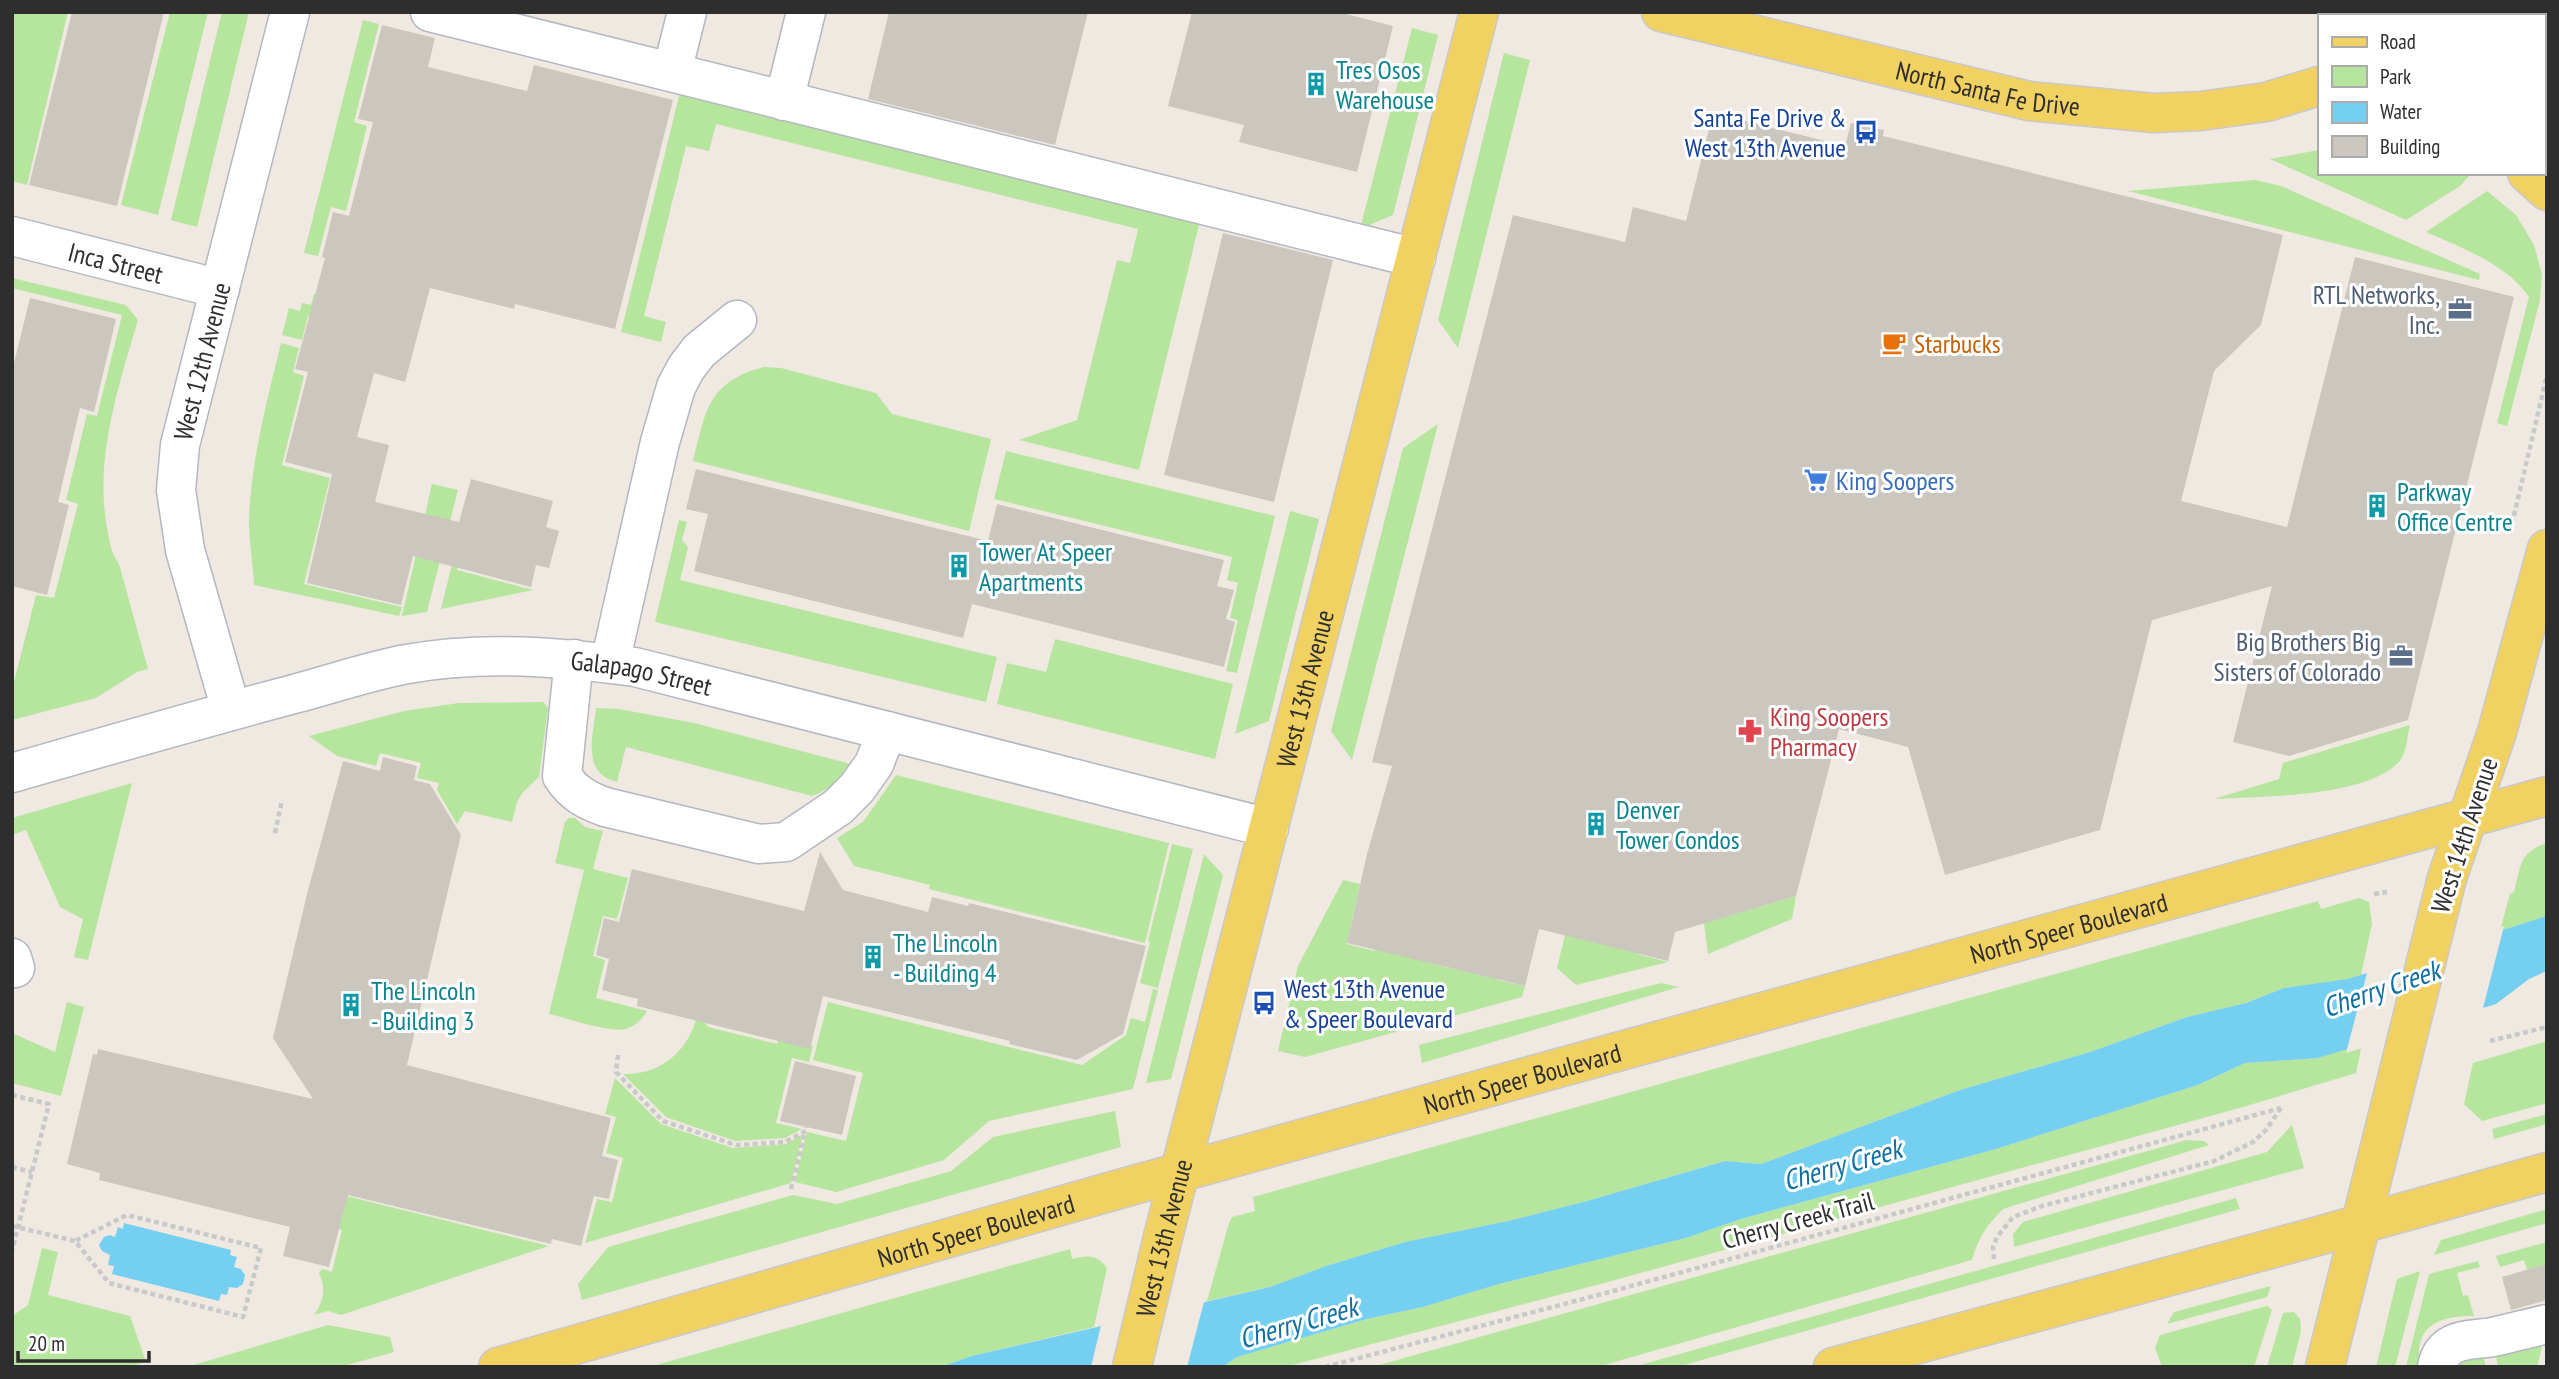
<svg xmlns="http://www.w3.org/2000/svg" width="2559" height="1379" viewBox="0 0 2559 1379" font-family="'PT Sans Narrow',sans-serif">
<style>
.green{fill:#b6e59e}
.water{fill:#75cff0}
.pier{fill:#efe9e1}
.building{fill:#cbc7bf}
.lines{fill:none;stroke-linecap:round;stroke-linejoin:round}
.minor-casing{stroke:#b4b7c1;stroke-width:41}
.major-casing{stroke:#c9c9c9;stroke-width:41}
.path{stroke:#c9c9c9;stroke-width:4.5;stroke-dasharray:5 3.5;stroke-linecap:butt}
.minor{stroke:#fff;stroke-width:38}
.major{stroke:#f2d163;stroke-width:38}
.major-bridge-casing{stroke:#c9c9c9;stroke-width:41;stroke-linecap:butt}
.major-bridge{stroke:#f2d163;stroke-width:38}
.labels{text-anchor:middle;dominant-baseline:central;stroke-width:6;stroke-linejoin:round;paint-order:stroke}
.culture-label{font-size:26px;fill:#0d838f;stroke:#fff;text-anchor:start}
.street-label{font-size:26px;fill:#2e2e2e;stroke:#fff}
.transit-label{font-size:26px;fill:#164399;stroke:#fff;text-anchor:end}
.service-label{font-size:26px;fill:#4e5e75;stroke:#fff;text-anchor:end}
.food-label{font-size:26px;fill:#c56008;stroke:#fff;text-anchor:start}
.shop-label{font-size:26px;fill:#366cbe;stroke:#fff;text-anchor:start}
.health-label{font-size:26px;fill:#be3a42;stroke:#fff;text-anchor:start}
.water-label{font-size:28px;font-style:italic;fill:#0d6fa3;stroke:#fff}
</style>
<rect width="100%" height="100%" fill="#efe9e1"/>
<path class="green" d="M13,12H68L27,185L12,181Z
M170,12H208L158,215L121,205Z
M222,12H249L197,227L171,220Z
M363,20L379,24L354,122L367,126L346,211L331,207L318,256L304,253Z
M2547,24V83L2543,88V26Z
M1412,28L1438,35L1393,215L1360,229Z
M1504,53L1530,60L1458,348L1438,320Z
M681,88L1201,217L1139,470L1019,440L1077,420L1117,260L1130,263L1138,229L716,124L709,151L686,146L644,316L666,322L661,342L621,332Z
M2319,150V173L2471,174L2460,186L2406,220L2270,159Z
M2255,180L2281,186L2480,274L2479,280L2128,191Z
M2487,191L2516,215L2534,245L2542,274L2540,300L2507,426L2497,423L2529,297C2508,265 2460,247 2426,232Z
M12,278L126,305L138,320C118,388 93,462 108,533C110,545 112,554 119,564L148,669L137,672L96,698L12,720V690L36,595L54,598L78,504L66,500L87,414L97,416L122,315L12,288Z
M314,294L403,317L413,342L308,316L302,340L282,335L289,308L300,311L302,303L311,305Z
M281,343L299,348L293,372L304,376L282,465L330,478L304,584L402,607L399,616L254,585C253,564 249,541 249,520C251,460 267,401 281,343Z
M764,367L781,368L876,393L892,414L991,439L969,531L693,461C706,411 707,382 764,367Z
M1438,424L1352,760L1331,731L1403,448Z
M1006,451L1275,516L1237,673L1226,671L1238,620L1230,618L1238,583L1227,580L1232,557L994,499Z
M432,484L458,490L427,612L402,616Z
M466,508L472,509L457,570L533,590L441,609Z
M1290,511L1319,519L1269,721L1235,734Z
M679,520L687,522L682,540L688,547L680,580L997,657L986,702L655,622Z
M1055,639L1233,684L1215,759L997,704L1007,663L1046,672Z
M543,702L548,708L539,777L523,792L517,802L512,822L465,811L457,824L437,790L439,783L417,778L421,763L380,753L376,766L337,756L309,736L404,711L459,703Z
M596,708L619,709L694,723L851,764C840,780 831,789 812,796L626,747L617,782C581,773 593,736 596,708Z
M2410,725C2407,737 2407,753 2399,762C2364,798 2262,796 2214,799L2279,779L2283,763Z
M896,775L1169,843L1145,943L929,889L930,885L854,866L837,838L863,822Z
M132,783L88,960L74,957L83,919L60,907L26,830L12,835V818Z
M569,818H575L585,827L603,831L593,869L628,878L617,919L603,916L593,956L605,960L596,998L647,1011C642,1019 636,1026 626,1029C608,1033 568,1018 549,1014L584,870L555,863L565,822Z
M2547,843V916L2500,931L2510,894L2514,892C2521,866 2519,852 2547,843Z
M1172,844L1193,849L1158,988L1140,983L1150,942L1148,941Z
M1204,854L1223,875L1171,1079L1146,1083Z
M1343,880L1360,884L1347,944L1375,951L1378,941L1425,952L1423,961L1449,968L1500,969L1497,980L1525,986L1522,997L1305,1057L1278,1051L1298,966Z
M1796,896L1792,919L1708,954L1704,923Z
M2359,898L2369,902L2372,924L2361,975L2348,980L2284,988L2246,1003L2187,1017L2090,1052L1960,1090L1761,1164L1725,1161L1587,1201L1508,1221L1405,1242L1326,1266L1270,1287L1207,1301L1229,1223L1232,1217L1255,1211L1253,1197L2318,901L2321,909Z
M1565,935L1640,941L1637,954L1668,962L1576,985L1557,968Z
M1661,983L1679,987L1422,1063L1419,1045Z
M1153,989L1158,990L1133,1089L989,1121L944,1160L836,1192L795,1182L807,1132L846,1141L863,1073L813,1060L828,1002L1082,1065L1126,1035L1131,1018L1145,1022Z
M67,1002L84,1007L61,1096L12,1083V1033L55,1052Z
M697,1016H700L708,1027L777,1044L779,1038L813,1046L809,1062L792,1058L776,1123L802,1129L785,1138L735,1141L666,1117L623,1074C660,1075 688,1052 697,1016Z
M2547,1041V1103L2482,1121L2464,1104L2473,1063Z
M2362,1044L2356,1073L2243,1107L1608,1282L1285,1367H1222L1237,1357L1367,1319L1423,1307L1499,1284L1686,1238L1741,1219L1996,1149L2198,1085L2245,1063L2318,1058Z
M615,1078L661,1124L733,1148L786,1144L803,1134L791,1183L585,1243L597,1199L612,1202L623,1158L606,1153L616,1117L605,1114Z
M1115,1111L1121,1147L582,1300L578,1284L608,1247L793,1195L837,1204L951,1171L993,1137Z
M2547,1114V1124L2494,1139L2492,1129Z
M2292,1125L2304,1168L2014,1247L2013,1234L2023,1222L2267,1152Z
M2187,1140L2204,1141L2209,1145L2003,1209C1987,1225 1978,1238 1972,1260L1597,1367H1372Z
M322,1190L549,1246L341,1315L328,1311L314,1315C324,1301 326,1288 319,1273L322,1269L332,1272L342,1230L290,1218Z
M2236,1198L2240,1209L1677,1367H1633Z
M2547,1209V1223L2434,1255L2441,1240Z
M2547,1242V1264L2527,1270L2524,1260L2500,1267L2496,1256Z
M42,1248L58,1252L48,1295L130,1316L146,1362L127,1367H12V1316L28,1305Z
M1070,1249L1072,1259C1087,1255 1097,1254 1107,1268L1094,1327L972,1356L940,1367H649Z
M2478,1261L2480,1267L2457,1273L2463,1296L2468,1295L2474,1316C2439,1316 2413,1325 2420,1367H2406L2429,1274Z
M2420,1271L2395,1367H2376L2397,1279Z
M2271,1286L2267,1297L2167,1324L2174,1312Z
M2267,1306L2272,1310L2254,1367H2162L2155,1348L2160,1335Z
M2294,1312L2300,1319L2301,1331L2292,1367H2267L2283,1313Z
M328,1325L390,1337L394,1352L340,1367H187Z
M2543,1342L2537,1367H2498L2495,1351Z
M2482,1352L2486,1367H2456L2464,1355Z"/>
<path class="water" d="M2547,916V971L2529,979L2496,1004L2318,1058L2245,1063L2198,1085L1996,1149L1741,1219L1686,1238L1499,1284L1423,1307L1367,1319L1237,1357L1222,1367H940L972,1356L1270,1287L1326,1266L1405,1242L1508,1221L1587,1201L1725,1161L1761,1164L1960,1090L2090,1052L2187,1017L2246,1003L2284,988L2348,979Z
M124,1223L231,1250L230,1255L237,1257L234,1267L241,1269L245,1275L243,1284L237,1288L229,1287L227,1295L221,1294L219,1301L112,1274L114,1266L108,1265L110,1255L102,1251L99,1245L104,1237L110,1235L115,1237L118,1227L123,1229Z"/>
<path class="pier" d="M2504,926L2482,1012L2346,1053L2368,969Z
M1205,1298L1187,1367H1091L1102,1321Z"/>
<path class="building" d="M72,12H164L117,206L29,185Z
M889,12H1088L1055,145L868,99Z
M1192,12H1338L1393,26L1357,172L1239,142L1244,125L1168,106Z
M382,25L435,38L428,67L527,91L534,65L673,100L615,329L515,304L514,309L430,288L405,382L374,373L357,437L389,445L375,502L459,522L471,479L553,501L546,527L559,531L549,568L536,565L531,587L413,556L401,605L307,583L332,474L285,462L308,372L295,369L325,258L322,257L333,212L349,216L373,122L358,119Z
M1713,113L1845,146L1851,123L1884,130L1883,136L2283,235L2261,325L2214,371L2181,501L2287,527L2355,257L2514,297L2408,720L2289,756L2233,742L2272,586L2152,620L2100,830L1945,875L1908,747L1839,729L1796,896L1675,932L1668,961L1539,929L1525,986L1347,943L1367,854L1392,766L1372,762L1513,215L1625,242L1633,207L1686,221Z
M1223,233L1333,260L1274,502L1164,475Z
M30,298L116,319L94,412L80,408L58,502L69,505L47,595L12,586V371Z
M696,469L988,541L997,504L1224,560L1217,586L1234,590L1226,619L1235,622L1224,667L972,604L963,638L694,571L708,514L686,509Z
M383,757L417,766L414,780L430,784L461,835L407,1065L611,1118L602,1156L618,1160L609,1199L594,1196L581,1246L552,1239L551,1244L348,1195L329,1267L283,1256L290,1227L99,1180L100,1173L67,1164L93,1054L97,1055L98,1049L313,1099L273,1038L307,894L343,761L380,771Z
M820,852L843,890L928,912L932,897L968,906L969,903L1146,946L1123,1034L1077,1060L1009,1044L1010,1041L823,996L810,1049L637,1006L638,999L602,990L609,959L596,955L604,918L619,922L632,869L804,911Z
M795,1061L856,1076L842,1135L780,1121Z
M2547,1264V1300L2511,1310L2502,1277Z"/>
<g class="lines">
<g class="minor-casing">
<g id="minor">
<path d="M430,12L1416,258"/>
<path d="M672,72L687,12"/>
<path d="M784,101L806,12"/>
<path id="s1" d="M12,236L220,289"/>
<path d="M574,659L562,776C573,793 586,800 605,807L759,844L786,842L838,807L857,788L874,764L887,731"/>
<path d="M610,663L660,442L676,387L686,368L699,351L737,320"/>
<path id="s2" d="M231,710L185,550L176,490L180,445L290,12"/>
<path id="s3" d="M12,773C106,746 200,719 294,694C332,684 369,671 407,664C482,650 561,657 635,667L1269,828"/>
<path d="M12,958L15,968"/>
<path d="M2437,1367C2443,1337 2469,1341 2493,1337C2511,1333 2529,1328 2547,1324"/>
</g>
</g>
<g class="major-casing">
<g id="major">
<path id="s4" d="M1661,12L2029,101L2154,113L2201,111L2266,102L2319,86"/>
<path d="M2488,16L2494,12"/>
<path d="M2527,173L2547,191"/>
<path d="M2447,878L2497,732L2547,549"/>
<path id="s5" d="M498,1367L1123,1188L2547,796"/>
<path id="s6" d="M1132,1367L1163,1237L1479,12"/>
<path d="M1833,1367L2300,1241L2547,1172"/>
<path d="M2325,1367L2381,1143"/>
</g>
</g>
<path class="path" d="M2512,524L2547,375
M275,833L282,800
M2374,894L2387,892
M2490,1041L2547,1027
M618,1055L616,1072L663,1121L736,1145L785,1142L806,1131V1127
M12,1095L49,1104L12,1251
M12,1167L32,1172
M791,1189L805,1132
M12,1226L75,1241L109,1283L243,1317L261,1248L127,1215L75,1241
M1994,1259L1993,1247L1997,1237L2013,1217L2042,1206L2214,1161L2253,1142L2266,1130L2281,1108
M1325,1367L1602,1294L2281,1108"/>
<use href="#minor" class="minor"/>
<use href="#major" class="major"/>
<g class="major-bridge-casing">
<path id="major-bridge" d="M2381,1143L2447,878"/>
</g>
<use href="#major-bridge" class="major-bridge"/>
</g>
<defs>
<g id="building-bare" transform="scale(1.89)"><path d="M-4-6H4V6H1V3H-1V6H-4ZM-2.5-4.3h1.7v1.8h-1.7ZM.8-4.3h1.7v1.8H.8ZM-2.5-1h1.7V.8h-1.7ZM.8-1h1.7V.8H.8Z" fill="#0f9aa8" stroke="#fff" stroke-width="2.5" paint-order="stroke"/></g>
<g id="bus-bare" transform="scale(1.89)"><path d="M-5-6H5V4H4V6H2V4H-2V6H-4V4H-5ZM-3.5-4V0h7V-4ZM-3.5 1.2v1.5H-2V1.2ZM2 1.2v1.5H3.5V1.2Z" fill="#1a4fb4" stroke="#fff" stroke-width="2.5" paint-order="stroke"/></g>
<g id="office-bare" transform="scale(1.89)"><path d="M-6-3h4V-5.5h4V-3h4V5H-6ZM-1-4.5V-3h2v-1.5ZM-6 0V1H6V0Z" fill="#5c6f8a" stroke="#fff" stroke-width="2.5" paint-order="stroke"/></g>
<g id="cafe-bare" transform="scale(1.89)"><path d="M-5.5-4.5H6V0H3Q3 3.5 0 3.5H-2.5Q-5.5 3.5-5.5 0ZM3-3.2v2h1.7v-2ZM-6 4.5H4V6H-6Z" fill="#e8710a" stroke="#fff" stroke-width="2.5" paint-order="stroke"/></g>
<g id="supermarket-bare" transform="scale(1.89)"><path d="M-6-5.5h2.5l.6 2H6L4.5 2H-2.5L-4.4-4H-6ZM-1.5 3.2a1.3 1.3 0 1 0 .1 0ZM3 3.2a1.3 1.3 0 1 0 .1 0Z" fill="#3f7fe0" stroke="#fff" stroke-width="2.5" paint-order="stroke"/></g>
<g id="pharmacy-bare" transform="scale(1.89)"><path d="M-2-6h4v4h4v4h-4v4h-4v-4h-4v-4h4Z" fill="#e0444e" stroke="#fff" stroke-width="2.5" paint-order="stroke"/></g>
</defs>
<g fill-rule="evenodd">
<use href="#building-bare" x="1316" y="84"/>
<use href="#bus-bare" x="1866" y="132"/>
<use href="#office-bare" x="2460" y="309"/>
<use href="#cafe-bare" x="1894" y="343"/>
<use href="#supermarket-bare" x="1816" y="480"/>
<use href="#building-bare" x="2377" y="506"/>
<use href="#building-bare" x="959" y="566"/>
<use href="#office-bare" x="2401" y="656"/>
<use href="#pharmacy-bare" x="1750" y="731"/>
<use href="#building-bare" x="1596" y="824"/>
<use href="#building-bare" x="873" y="957"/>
<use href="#bus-bare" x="1264" y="1003"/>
<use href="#building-bare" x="351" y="1005"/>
</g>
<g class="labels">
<g class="culture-label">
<text x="1336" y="69">Tres Osos<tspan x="1336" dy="30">Warehouse</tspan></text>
<text x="2397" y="491">Parkway<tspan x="2397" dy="30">Office Centre</tspan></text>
<text x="979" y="551">Tower At Speer<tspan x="979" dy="30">Apartments</tspan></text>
<text x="1616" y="809">Denver<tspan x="1616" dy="30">Tower Condos</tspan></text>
<text x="893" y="942">The Lincoln<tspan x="893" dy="30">- Building 4</tspan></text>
<text x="371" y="990">The Lincoln<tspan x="371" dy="30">- Building 3</tspan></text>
</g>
<g class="street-label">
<text stroke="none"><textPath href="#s4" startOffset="336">North Santa Fe Drive</textPath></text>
<text stroke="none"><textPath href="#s1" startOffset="107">Inca Street</textPath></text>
<text stroke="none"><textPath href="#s2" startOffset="359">West 12th Avenue</textPath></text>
<text stroke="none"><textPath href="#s3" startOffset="646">Galapago Street</textPath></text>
<text stroke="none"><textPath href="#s6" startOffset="700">West 13th Avenue</textPath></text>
<text transform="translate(2464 835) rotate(-72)">West 14th Avenue</text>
<text stroke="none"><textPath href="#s5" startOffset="1631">North Speer Boulevard</textPath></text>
<text stroke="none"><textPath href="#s5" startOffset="1064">North Speer Boulevard</textPath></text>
<text transform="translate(1798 1220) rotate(-15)">Cherry Creek Trail</text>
<text stroke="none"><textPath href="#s5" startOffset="497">North Speer Boulevard</textPath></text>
<text stroke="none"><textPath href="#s6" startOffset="133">West 13th Avenue</textPath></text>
</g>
<g class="transit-label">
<text x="1846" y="117">Santa Fe Drive &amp;<tspan x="1846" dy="30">West 13th Avenue</tspan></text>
<text x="1284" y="988" text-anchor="start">West 13th Avenue<tspan x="1284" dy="30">&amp; Speer Boulevard</tspan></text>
</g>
<g class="service-label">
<text x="2440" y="294">RTL Networks,<tspan x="2440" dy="30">Inc.</tspan></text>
<text x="2381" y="641">Big Brothers Big<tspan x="2381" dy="30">Sisters of Colorado</tspan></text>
</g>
<g class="food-label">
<text x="1914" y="343">Starbucks</text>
</g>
<g class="shop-label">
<text x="1836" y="480">King Soopers</text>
</g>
<g class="health-label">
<text x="1770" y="716">King Soopers<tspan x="1770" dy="30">Pharmacy</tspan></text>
</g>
<g class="water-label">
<text transform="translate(2381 988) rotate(-19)">Cherry Creek</text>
<text transform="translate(1842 1164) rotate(-16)">Cherry Creek</text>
<text transform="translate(1298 1322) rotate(-16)">Cherry Creek</text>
</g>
</g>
<rect width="2559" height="1379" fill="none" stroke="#2e2e2e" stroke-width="28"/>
<rect x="2318" y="14" width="228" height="161" fill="#ffffff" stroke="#ababab" stroke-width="2"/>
<rect x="2332" y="37" width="35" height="10" fill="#f2d163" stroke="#ababab" stroke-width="2"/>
<text x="2380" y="49" font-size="21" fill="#2e2e2e">Road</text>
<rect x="2332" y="66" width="35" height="21" fill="#b6e59e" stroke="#ababab" stroke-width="2"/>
<text x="2380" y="84" font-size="21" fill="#2e2e2e">Park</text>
<rect x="2332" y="102" width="35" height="21" fill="#75cff0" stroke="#ababab" stroke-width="2"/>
<text x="2380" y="119" font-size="21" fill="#2e2e2e">Water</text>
<rect x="2332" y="136" width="35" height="21" fill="#cbc7bf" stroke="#ababab" stroke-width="2"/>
<text x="2380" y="154" font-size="21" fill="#2e2e2e">Building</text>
<path d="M18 1351v10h131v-10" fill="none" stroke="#2e2e2e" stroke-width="3.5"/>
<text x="28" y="1351" font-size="21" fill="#2e2e2e" stroke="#ffffff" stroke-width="5" paint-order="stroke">20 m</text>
</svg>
